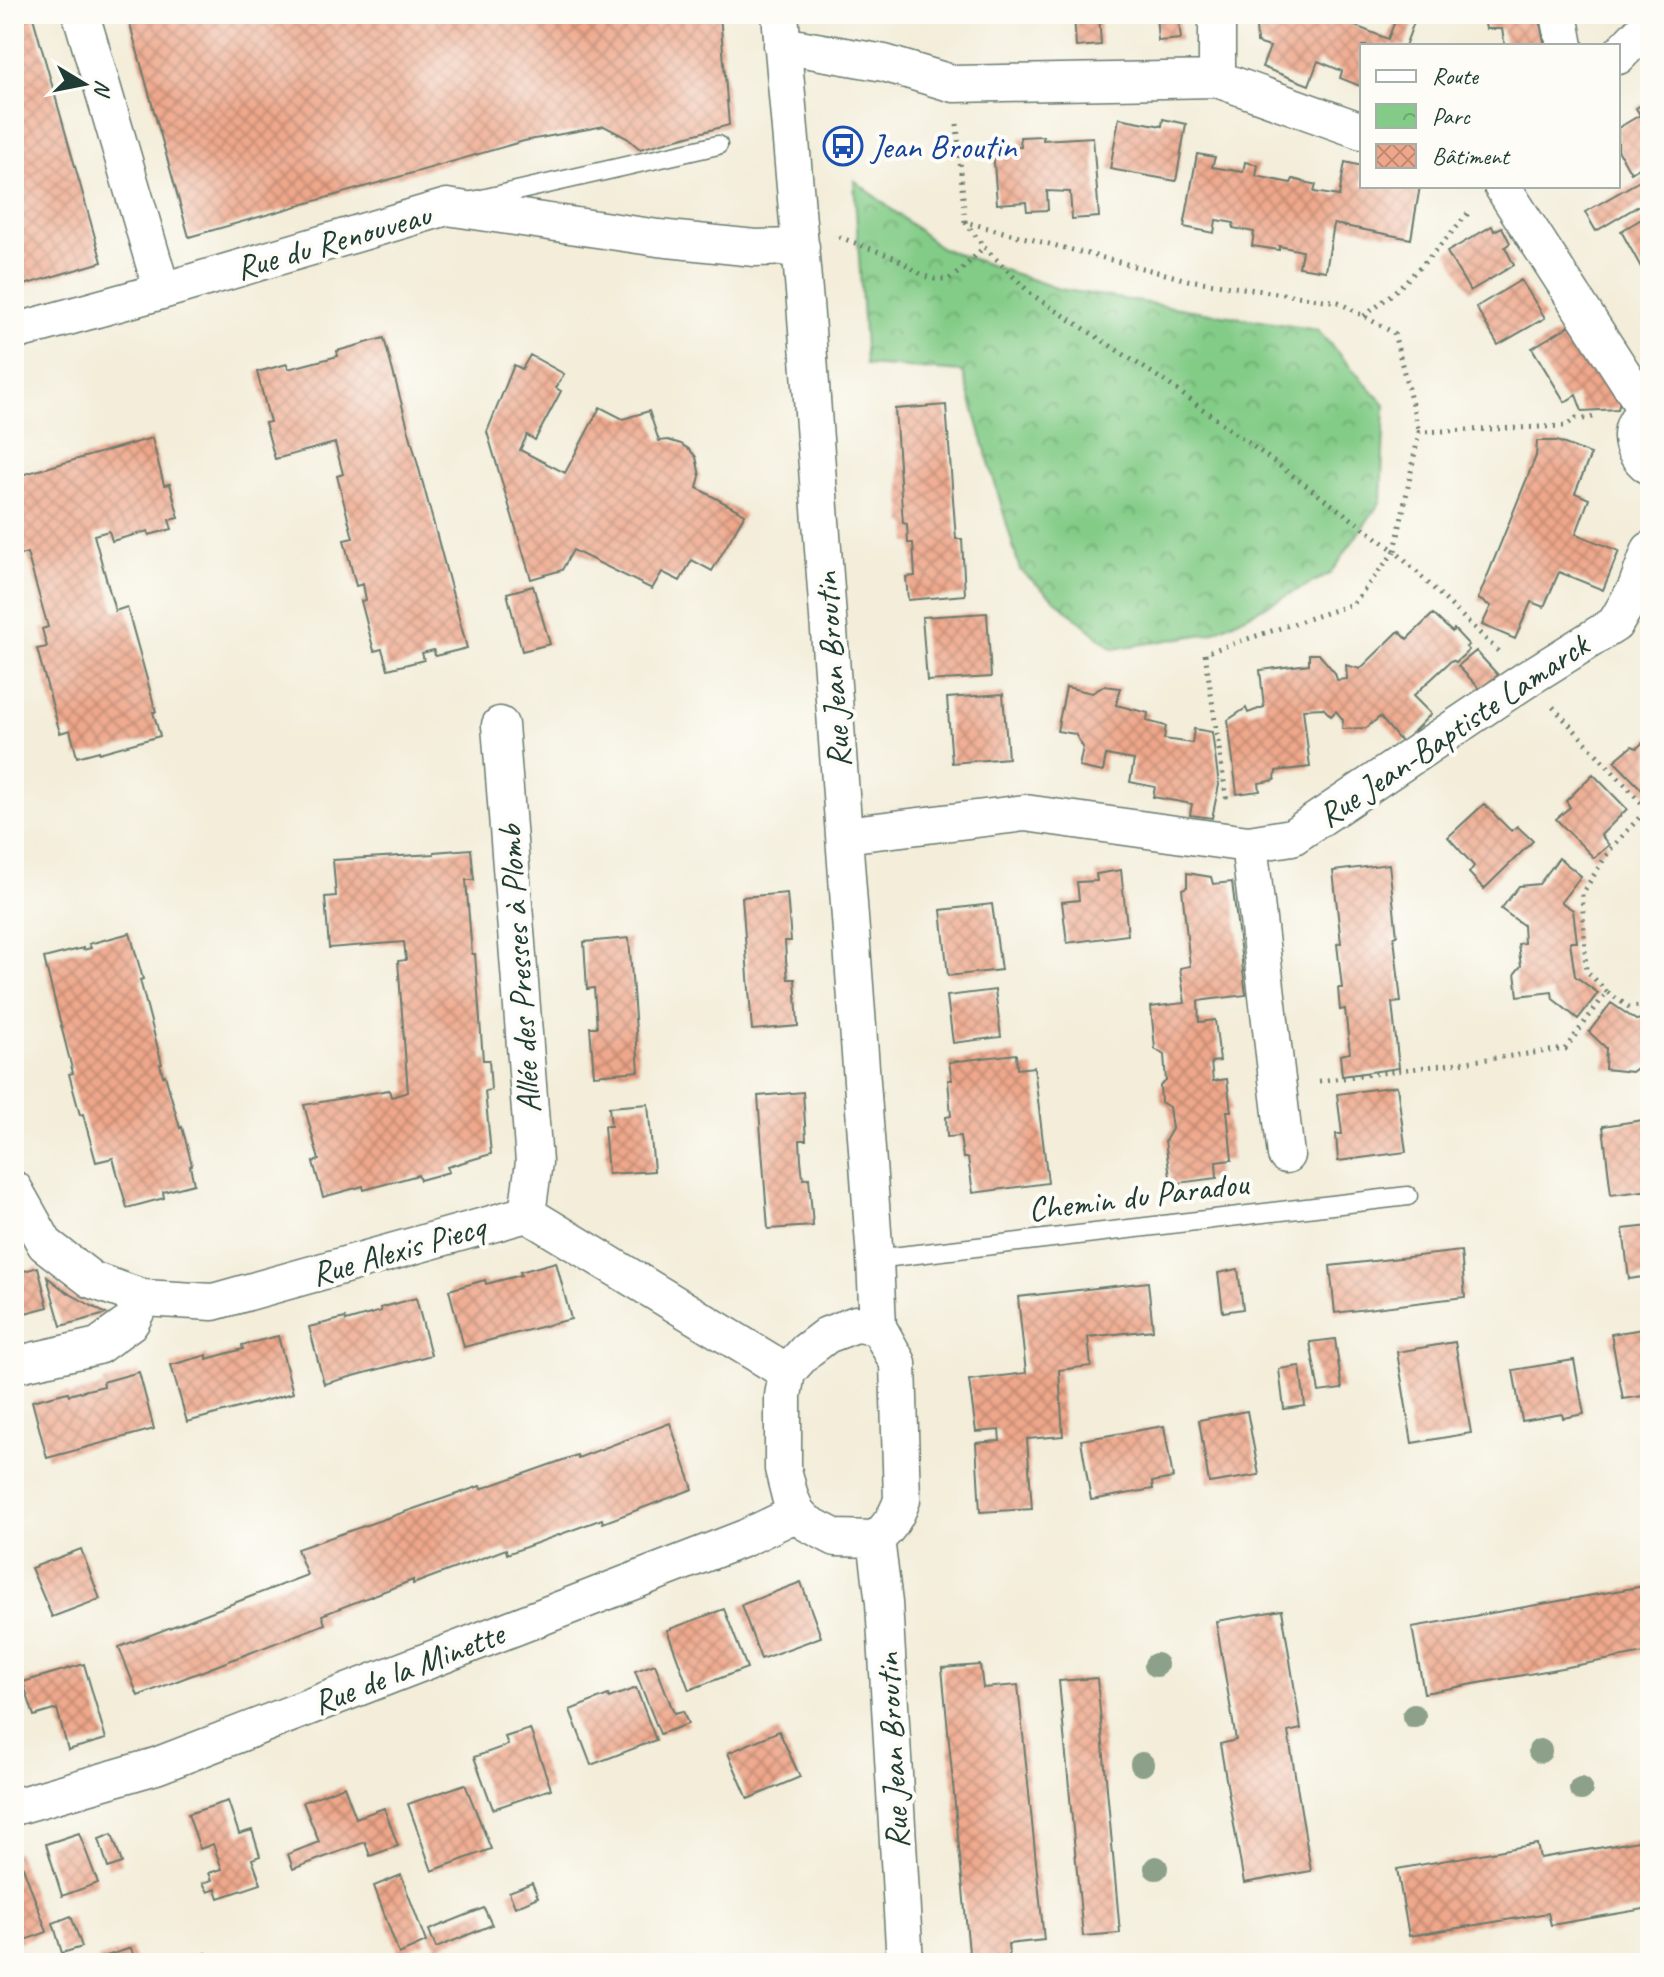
<svg xmlns="http://www.w3.org/2000/svg" width="1664" height="1977" viewBox="0 0 1664 1977" font-family="Caveat,sans-serif">
<style>
.park{fill:url(#park-crowns);stroke:#51845e;stroke-width:2}
.building{fill:url(#building-cross-hatch)}
.lines{fill:none;stroke-linecap:round;stroke-linejoin:round}
.lane-casing{stroke:#697b6e;stroke-width:21}
.street-casing{stroke:#697b6e;stroke-width:39}
.path{stroke:#697b6e;stroke-width:5;stroke-dasharray:2 6;stroke-linecap:butt}
.lane{stroke:#fff;stroke-width:18}
.street{stroke:#fff;stroke-width:36}
.tree{fill:#8ca08a}
.labels{text-anchor:middle;dominant-baseline:central;stroke-width:8;stroke-linejoin:round;paint-order:stroke}
.transit-label{font-size:34px;fill:#164399;stroke:#fdfcf7;text-anchor:start}
.street-label{font-size:34px;fill:#1f3d34;stroke:#fdfcf7}
</style>
<defs>
<pattern id="park-crowns" width="20" height="18" patternUnits="userSpaceOnUse" patternTransform="scale(2)"><rect width="20" height="18" fill="#83cc87"/><path d="M2 6a3 3 0 1 1 6 0M12 15a3 3 0 1 1 6 0" fill="none" stroke="#6ba76f"/></pattern>
<pattern id="building-cross-hatch" width="8" height="8" patternUnits="userSpaceOnUse" patternTransform="scale(2)"><rect width="8" height="8" fill="#efa78b"/><path d="M0 0l8 8M0 8l8-8" fill="none" stroke="#c18972"/></pattern>
</defs>
<rect width="100%" height="100%" fill="#fdfcf7"/>
<filter id="ink" filterUnits="userSpaceOnUse"><feTurbulence type="fractalNoise" baseFrequency=".0125" numOctaves="2"/><feDisplacementMap in="SourceGraphic" scale="16" xChannelSelector="R" yChannelSelector="G"/><feConvolveMatrix kernelMatrix="1 2 1 2 8 2 1 2 1" color-interpolation-filters="sRGB"/></filter>
<filter id="wash" filterUnits="userSpaceOnUse"><feTurbulence type="fractalNoise" baseFrequency=".006" numOctaves="4" result="noise"/><feDisplacementMap in="SourceGraphic" scale="32" xChannelSelector="R" yChannelSelector="G"/><feGaussianBlur stdDeviation="1.8" result="paint"/><feColorMatrix in="noise" values="0 0 0 0 0 0 0 0 0 0 0 0 0 0 0 0 0 1.4 0 .05"/><feComposite in="paint" operator="in"/></filter>
<g filter="url(#wash)">
<rect width="100%" height="100%" fill="#f3edd9"/>
<path class="park" d="M854,180L941,248L1059,289L1317,330L1385,405L1381,501L1330,574L1211,633L1113,649L1020,570L963,372L866,365Z"/>
<g id="blocks">
<path class="building" d="M14,14H32L102,262L14,288Z
M127,14H720L729,125L640,149L627,138L604,126L524,141L189,237Z
M1029,14H1057V18L1030,22Z
M1074,14H1099L1101,45L1076,47Z
M1156,14H1178L1181,39L1158,41Z
M1275,14H1336L1335,18L1388,39L1397,16L1414,22L1405,46H1362V80L1360,86L1340,78L1342,71L1318,61L1309,85L1262,67L1270,47L1257,43L1256,25L1271,22Z
M1483,14H1538L1545,46H1505L1502,29H1486Z
M1650,100V161L1631,173L1618,150V128L1640,115L1636,108Z
M1119,118L1162,126L1163,119L1186,124L1176,181L1110,169Z
M1043,136V140L1093,137L1099,217L1072,219L1070,192L1047,191L1048,210L1027,211L1026,202L997,204L993,149L1021,147L1020,137Z
M1197,154L1215,157L1212,167L1243,172L1245,162L1258,165L1256,176L1291,183L1293,179L1316,185L1314,192L1339,196L1345,162L1362,166V186H1420L1411,239L1334,224L1326,271L1299,267L1302,251L1279,246V250L1252,246L1254,232L1233,228L1234,223L1216,220L1214,233L1184,227Z
M1650,175V199L1596,231L1585,212Z
M1650,214V264L1642,269L1621,231Z
M1492,226L1494,231L1502,227L1510,243L1505,247L1514,265L1470,291L1447,252Z
M1521,280L1545,318L1498,345L1476,307Z
M1579,320L1620,400L1618,409L1582,411L1576,395L1565,402L1532,348Z
M384,338L467,648L435,656L434,650L422,653L424,660L388,669L382,649L374,651L361,601L366,600L363,584L356,586L344,540L353,538L337,476L343,474L335,443L275,459L265,423L270,422L257,372L287,364L288,369L338,356L337,351Z
M530,355L564,374L556,388L561,391L535,440L527,435L520,450L565,473L600,407L623,419L649,411L659,441L668,440L681,444L690,450L696,457L700,476L697,488L745,514L712,571L692,560L680,581L662,572L652,589L573,550L562,570L531,579L487,432L514,365L522,369Z
M946,405L956,539H962L965,595L908,600L906,577L915,576L913,543H908L907,524L903,523L895,409Z
M152,438L164,485L170,484L179,518L169,520L172,529L149,535L148,531L112,541L109,531L94,535L115,611L127,607L156,712H153L160,736L99,753V751L77,757L70,730L60,733L37,649L47,647L42,629L48,627L27,553L14,557V477Z
M1537,441H1557L1591,454L1575,493L1589,499L1576,534L1619,551L1603,590L1559,572L1544,607L1531,602L1515,639L1482,625L1491,606L1478,599L1536,456Z
M533,586L550,644L522,651L507,593Z
M987,613L991,677L927,681L922,617Z
M1433,614L1452,632L1454,629L1469,645L1466,647L1469,650L1456,662L1452,660L1413,696L1431,714L1402,743L1380,717L1366,728L1342,729L1343,720L1336,711L1331,716L1323,708L1303,709L1310,767L1276,771L1275,780L1259,783L1260,791L1237,794L1228,720L1246,708L1248,713L1264,707L1260,670L1309,664V654H1319L1335,673L1337,680L1347,679L1346,665L1360,669L1399,631L1407,639Z
M1476,651L1498,675L1480,689L1458,666Z
M1104,686L1120,688L1116,705L1148,713L1147,721L1166,726L1164,739L1192,743L1194,729L1212,732L1219,785L1212,818L1190,815L1192,804L1153,797L1155,787L1130,782L1134,760L1106,755L1103,772L1079,767L1083,747L1075,734L1057,731L1066,687L1092,693Z
M1003,694L1008,758L952,763L947,698Z
M1650,736V798L1614,761L1632,746L1637,748Z
M1593,774L1627,809L1601,835L1609,845L1594,858L1556,819L1570,807L1566,801Z
M1484,804L1511,831L1517,826L1533,841L1484,889L1469,873L1474,866L1448,837Z
M471,849L474,880H466L472,954H475L483,1060H489L491,1090L485,1091L491,1154L447,1167L449,1172L420,1180L418,1175L364,1190L363,1186L323,1197L313,1162L319,1160L304,1105L389,1090L391,1097L408,1092L398,961L406,960L404,942L329,948L325,897L336,896L333,860L434,854V852Z
M1559,858L1581,876L1561,902L1573,910L1577,942H1570L1575,976L1598,993L1578,1019L1553,999L1552,992L1518,996L1515,973L1521,966L1518,944L1524,943L1523,925L1501,909L1519,886L1539,884Z
M1389,864L1397,936L1394,937L1401,1002L1392,1003L1399,1068L1342,1076L1340,1055L1350,1053L1345,1009L1340,1010L1338,988H1342L1337,944L1341,943L1333,871Z
M1121,870L1128,935L1067,943L1062,902L1079,900L1077,882L1097,881L1096,874Z
M1187,873L1211,877L1213,884L1232,882L1246,995L1198,1001L1199,1022L1215,1020L1220,1061L1211,1062L1213,1081L1227,1079L1231,1111H1227L1232,1160L1216,1162L1217,1178L1171,1184L1165,1141L1172,1129L1169,1107L1161,1102L1160,1086L1166,1081L1164,1055L1155,1049L1151,1007L1185,1003L1180,968L1190,966L1182,889L1187,887Z
M787,893L791,941H785L786,960L788,979H795L798,1026L752,1030L742,897Z
M992,904L1001,970L948,976L941,910Z
M130,933L143,979L140,980L162,1064H160L163,1076L165,1075L180,1128L182,1127L192,1165L190,1166L194,1184L163,1192L164,1198L127,1208L113,1158L96,1162L83,1114L80,1115L69,1074L73,1073L44,958L83,948V950L91,948L89,944Z
M629,938L639,1071L594,1075L590,1027H597L594,988L587,989L584,942Z
M995,990L1001,1037L953,1043L947,996Z
M1611,1003L1636,1020L1650,1018V1064L1640,1066L1632,1072L1605,1069L1606,1048L1589,1032Z
M1016,1054L1017,1069L1034,1067L1048,1183L973,1193L968,1158H963L960,1136L947,1137L946,1117L951,1116L948,1080H952L949,1062Z
M1397,1086L1406,1152L1338,1161L1336,1134H1342L1337,1094Z
M803,1092L806,1140H800L801,1160L803,1179L809,1178L813,1226L768,1229L758,1096Z
M648,1104L654,1171L608,1174L604,1126H611L609,1107Z
M1650,1119V1190L1611,1195L1603,1126Z
M1650,1226V1276L1629,1279L1623,1229Z
M1461,1251L1465,1297L1335,1313L1330,1266Z
M556,1262L571,1319L464,1347L449,1290L485,1280L486,1284L521,1275L520,1272Z
M38,1267L48,1307L14,1316V1274Z
M1238,1269L1243,1309L1223,1312L1218,1273Z
M47,1277L65,1291L106,1314L61,1326Z
M1148,1282L1153,1330L1088,1337L1091,1366L1059,1370L1063,1436L1027,1439L1032,1509L980,1512L976,1443L1000,1441L999,1430L976,1432L969,1380L1026,1373L1018,1297Z
M416,1298L431,1355L324,1384L309,1327L345,1318L346,1321L381,1311L380,1308Z
M1650,1328V1395L1623,1399L1611,1334Z
M278,1336L293,1393L187,1422L171,1365L207,1355V1359L243,1349L242,1345Z
M1335,1339L1342,1389L1319,1392L1310,1342Z
M1455,1342L1471,1433L1412,1443L1397,1352Z
M1574,1360L1584,1414L1563,1418L1562,1414L1522,1421L1513,1370Z
M1300,1366L1305,1406L1284,1409L1279,1369Z
M139,1372L154,1429L47,1458L32,1401L68,1392L69,1395L87,1390L104,1386L103,1382Z
M1247,1411L1259,1475L1209,1483L1199,1420Z
M670,1423L693,1489L603,1523L602,1519L507,1554L506,1549L413,1584V1580L322,1615L325,1624L138,1696L119,1647L307,1575L297,1549L480,1486L481,1489L577,1455L578,1458Z
M1164,1426L1173,1478L1152,1482L1153,1489L1091,1500L1081,1440Z
M81,1549L100,1599L52,1617L31,1568Z
M801,1582L821,1637L761,1659L741,1605Z
M1650,1585V1652L1424,1693L1412,1627Z
M724,1609L747,1668L689,1690L667,1630Z
M1282,1610L1301,1729L1288,1732L1311,1871L1244,1883L1220,1744L1236,1740L1216,1621Z
M84,1664L106,1739L68,1750L57,1709L34,1716L23,1682Z
M655,1664L674,1713L683,1711L688,1724L660,1734L635,1671Z
M980,1665L983,1688L1018,1685L1044,1940L1008,1944L1010,1963H970L942,1668Z
M1097,1678L1120,1933L1083,1936L1059,1681Z
M636,1688L656,1740L591,1765L570,1710L608,1695L609,1698Z
M530,1729L551,1789L493,1809L474,1757L508,1745L505,1737Z
M779,1731L800,1777L748,1799L728,1753Z
M465,1784L491,1849L432,1871L408,1804Z
M344,1786L356,1818L384,1808L398,1846L370,1856L365,1842L293,1869L288,1854L319,1842L303,1802Z
M228,1801L239,1834L252,1830L260,1856L252,1859L261,1884L219,1898L216,1889L208,1892L203,1883L212,1880L209,1873L222,1869L213,1844L200,1849L188,1814Z
M79,1833L98,1883L62,1896L46,1844Z
M112,1834L122,1863L108,1868L99,1839Z
M1650,1839V1908L1551,1925L1548,1913L1409,1936L1397,1869L1537,1844L1540,1858Z
M17,1851L47,1932L14,1944V1852Z
M401,1875L426,1942L399,1954L374,1886Z
M532,1883L538,1897L515,1907L509,1892Z
M484,1908L492,1925L436,1948L429,1930Z
M71,1916L82,1947L62,1953L53,1923Z
M131,1948L136,1963H98L97,1959Z
M206,1953L209,1963H179Z"/>
</g>
</g>
<g filter="url(#ink)">
<use href="#blocks" fill-opacity="0" stroke="#697b6e" stroke-width="2"/>
<g class="lines">
<g class="lane-casing">
<path id="lane" d="M473,201L718,145
M875,1259L1408,1196"/>
</g>
<g class="street-casing">
<path id="street" d="M81,14L162,291
M780,14L805,303L875,1259L878,1327
M1217,14V79
M1559,14L1565,46
M782,45L884,63L954,84L1217,79L1362,131
M1618,56L1650,23
M1502,186L1638,397L1647,408
M14,332L162,291L447,207L658,238L755,248L801,247
M1650,407C1625,424 1627,450 1650,467
M500,725L534,1162L527,1214
M844,835L1025,813L1233,842L1249,844L1292,837L1527,679L1615,624L1636,588L1650,550
M1249,844L1286,1155
M14,1189L45,1244L92,1280L143,1298L213,1302L527,1214L787,1372
M856,1324L878,1327L898,1363L902,1500C896,1517 889,1528 876,1539L836,1538L807,1523L797,1513L790,1497L783,1469V1396L787,1372L806,1351L827,1335Z
M14,1365L98,1346L131,1322L143,1298
M876,1539L884,1603L905,1963
M14,1807L156,1766L745,1538L797,1513"/>
</g>
<path class="path" d="M957,124L965,222L1188,280L1338,302L1394,333L1419,432
M965,222L984,247L1031,294L1166,382L1395,551L1353,604L1205,653L1227,802
M839,237L896,258L924,276L935,279H949L959,272L984,247
M1364,316C1405,287 1438,248 1471,210
M1498,651L1395,551L1419,432L1565,426L1576,418L1587,419L1593,417L1596,419
M1553,707L1650,812
M1607,992L1586,970L1582,894L1609,851L1647,809
M1319,1081L1565,1049L1607,992L1629,1007L1650,1005"/>
<use href="#lane" class="lane"/>
<use href="#street" class="street"/>
</g>
<g class="tree">
<circle cx="1156" cy="1665" r="12"/>
<circle cx="1414" cy="1716" r="12"/>
<circle cx="1540" cy="1751" r="12"/>
<circle cx="1142" cy="1764" r="12"/>
<circle cx="1581" cy="1789" r="12"/>
<circle cx="1156" cy="1868" r="12"/>
</g>
</g>
<defs>
<g id="bus-ring" transform="scale(2)"><circle r="9.5" fill="#fdfcf7" stroke="#1a4fb4" stroke-width="1.5"/><path d="M-5-6H5V4H4V6H2V4H-2V6H-4V4H-5ZM-3.5-4V0h7V-4ZM-3.5 1.2v1.5H-2V1.2ZM2 1.2v1.5H3.5V1.2Z" fill="#1a4fb4"/></g>
</defs>
<g fill-rule="evenodd">
<use href="#bus-ring" x="843" y="146"/>
</g>
<g class="labels">
<g class="transit-label">
<text x="871" y="146">Jean Broutin</text>
</g>
<g class="street-label">
<text transform="translate(333 241) rotate(-16)">Rue du Renouveau</text>
<text transform="translate(832 670) rotate(-94)">Rue Jean Broutin</text>
<text transform="translate(1453 730) rotate(-34)">Rue Jean-Baptiste Lamarck</text>
<text transform="translate(519 969) rotate(-94)">Allée des Presses à Plomb</text>
<text transform="translate(1138 1196) rotate(-7)">Chemin du Paradou</text>
<text transform="translate(398 1250) rotate(-16)">Rue Alexis Piecq</text>
<text transform="translate(408 1668) rotate(-21)">Rue de la Minette</text>
<text transform="translate(892 1751) rotate(-93)">Rue Jean Broutin</text>
</g>
</g>
<rect width="1664" height="1977" fill="none" stroke="#fdfcf7" stroke-width="48"/>
<rect x="1360" y="44" width="260" height="144" fill="#fdfcf7" stroke="#a4b0a9" stroke-width="2"/>
<rect x="1376" y="70" width="40" height="12" fill="#ffffff" stroke="#a4b0a9" stroke-width="2"/>
<text x="1432" y="84" font-size="24" fill="#1f3d34">Route</text>
<rect x="1376" y="104" width="40" height="24" fill="url(#park-crowns)" stroke="#a4b0a9" stroke-width="2"/>
<text x="1432" y="124" font-size="24" fill="#1f3d34">Parc</text>
<rect x="1376" y="144" width="40" height="24" fill="url(#building-cross-hatch)" stroke="#a4b0a9" stroke-width="2"/>
<text x="1432" y="164" font-size="24" fill="#1f3d34">Bâtiment</text>
<g transform="translate(84 84) rotate(100)" stroke="#fdfcf7" stroke-width="6" paint-order="stroke">
<path d="M0-6L14 30L0 20L-14 30Z" fill="#1f3d34"/>
<text y="-12" font-size="22" font-weight="bold" text-anchor="middle" fill="#1f3d34">N</text>
</g>
</svg>
